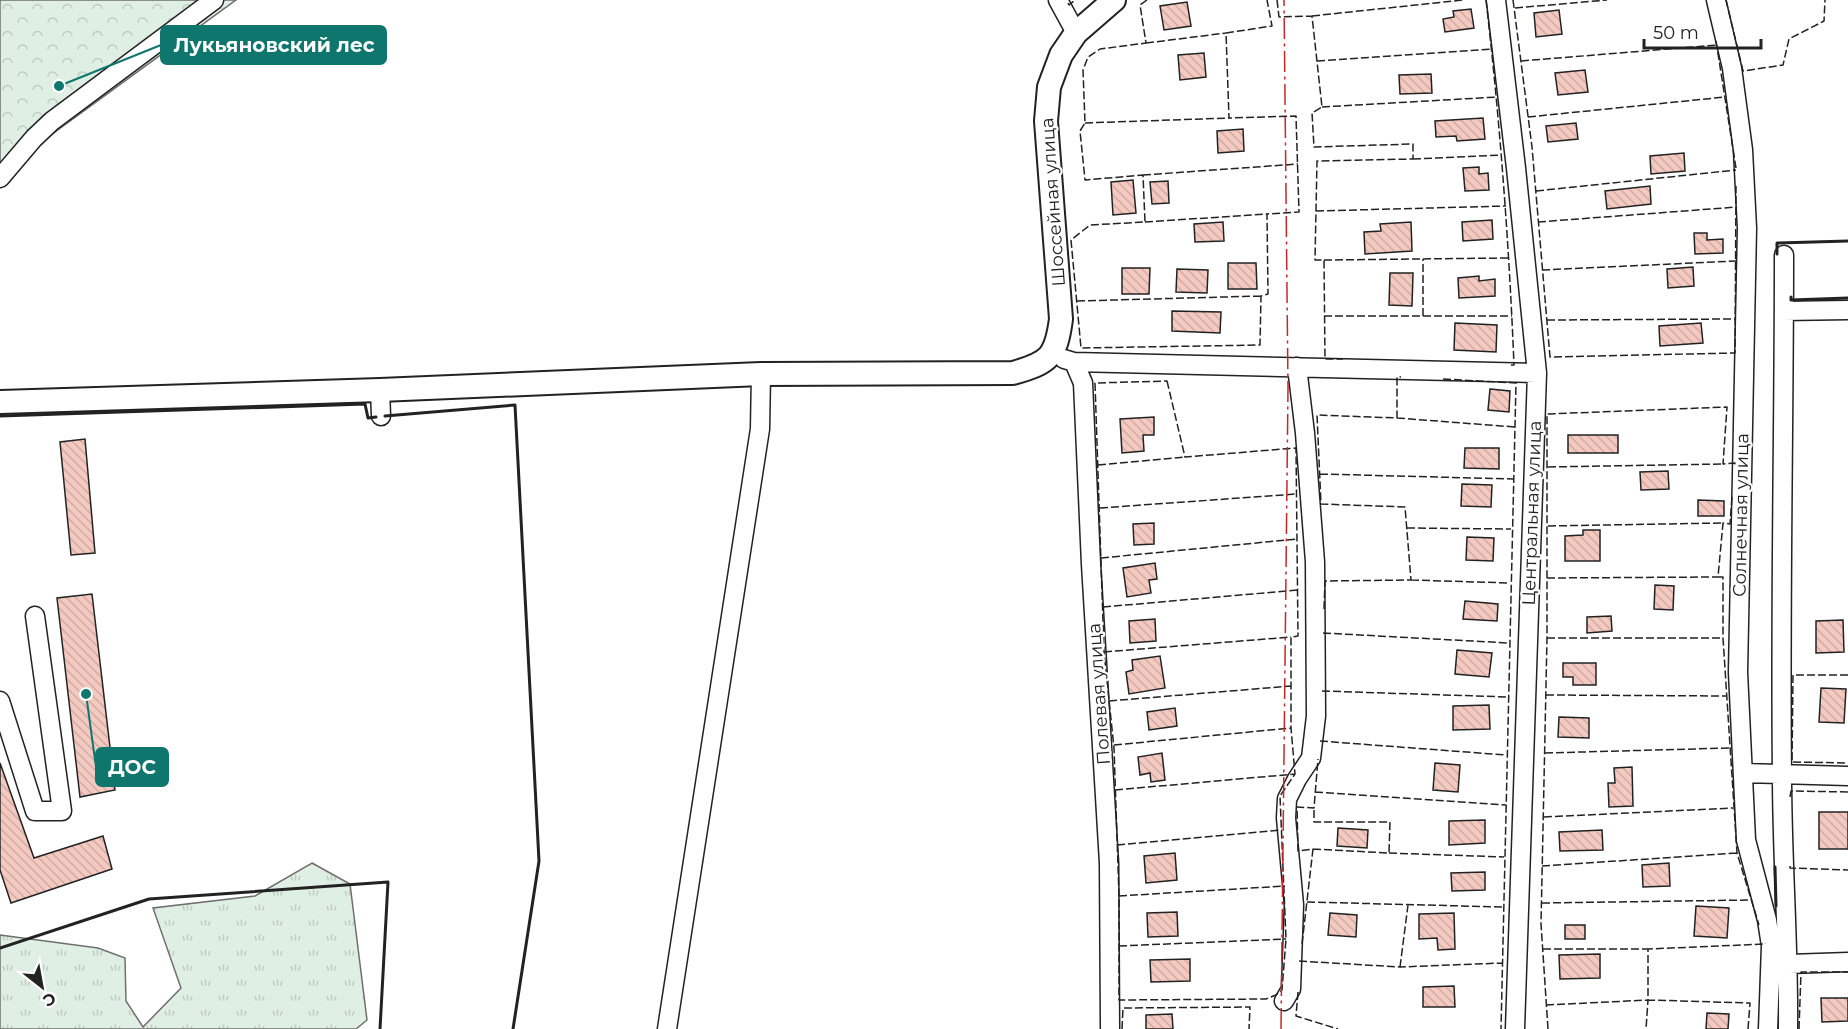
<svg xmlns="http://www.w3.org/2000/svg" width="1848" height="1029" viewBox="0 0 1848 1029" font-family="Montserrat,sans-serif">
<style>
.grass{fill:url(#grass-tufts);stroke:#6f6f6f;stroke-width:1.5}
.forest{fill:url(#forest-crowns);stroke:#6f6f6f;stroke-width:1.5}
.building{fill:url(#building-back-hatch);stroke:#222;stroke-width:1.5}
.lines{fill:none;stroke-linecap:round;stroke-linejoin:round}
.minor-casing{stroke:#222;stroke-width:21}
.major-casing{stroke:#222;stroke-width:26}
.minor{stroke:#fff;stroke-width:18}
.major{stroke:#fff;stroke-width:22}
.fence{stroke:#222;stroke-width:1.5;stroke-dasharray:8 3;stroke-linecap:butt}
.wall{stroke:#222;stroke-width:3}
.power{stroke:#c62828;stroke-width:1.5;stroke-dasharray:21 4.5 3 4.5;stroke-linecap:butt}
.labels{text-anchor:middle;dominant-baseline:central;stroke-width:4.5;stroke-linejoin:round;paint-order:stroke}
.street-label{font-size:18px;fill:#222;stroke:#fff}
.leader{fill:none;stroke:#0f766e;stroke-width:2}
.callout-dot{fill:#0f766e;stroke:#fff;stroke-width:2}
.callout{fill:#0f766e;stroke:#0f766e;stroke-width:2}
.callout-label{font-size:20px;text-anchor:middle;font-weight:bold;fill:#fff}
</style>
<defs>
<pattern id="grass-tufts" width="24" height="20" patternUnits="userSpaceOnUse" patternTransform="scale(1.5)"><rect width="24" height="20" fill="#e0efe3"/><path d="M3 7l-1-3M5 7V3M7 7l1-3M15 17l-1-3M17 17v-4M19 17l1-3" fill="none" stroke="#c0cdc2"/></pattern>
<pattern id="forest-crowns" width="20" height="18" patternUnits="userSpaceOnUse" patternTransform="scale(1.5)"><rect width="20" height="18" fill="#e0efe3"/><path d="M2 6a3 3 0 1 1 6 0M12 15a3 3 0 1 1 6 0" fill="none" stroke="#c0cdc2"/></pattern>
<pattern id="building-back-hatch" width="6" height="6" patternUnits="userSpaceOnUse" patternTransform="scale(1.5)"><rect width="6" height="6" fill="#f3c9c0"/><path d="M-1 5l2 2M0 0l6 6M5-1l2 2" fill="none" stroke="#d0aca5"/></pattern>
</defs>
<rect width="100%" height="100%" fill="#fff"/>
<path class="grass" d="M312,863L350,884L367,1020L356,1029H0V935L98,948L125,958L126,1001L143,1027L181,988L153,908L255,896Z"/>
<path class="forest" d="M0,0H236L0,172Z"/>
<path class="building" d="M1187,2L1191,26L1164,30L1160,6Z
M1471,9L1474,28L1445,32L1443,19L1454,17L1453,11Z
M1559,10L1562,34L1536,37L1534,13Z
M1204,53L1206,77L1180,80L1178,55Z
M1585,70L1588,92L1558,95L1555,73Z
M1431,74L1432,93L1400,94L1399,75Z
M1483,118L1485,139L1457,141L1456,136L1436,137L1435,121Z
M1576,123L1578,139L1548,142L1546,126Z
M1243,129L1244,151L1218,153L1217,131Z
M1684,153L1685,171L1651,174L1650,156Z
M1479,167V174L1488,173L1489,190L1465,191L1463,168Z
M1133,180L1136,213L1113,215L1111,182Z
M1168,181L1169,203L1152,204L1150,182Z
M1650,186L1651,204L1607,209L1605,191Z
M1492,220L1493,239L1463,241L1462,222Z
M1223,222L1224,241L1195,242L1194,224Z
M1411,222L1412,251L1365,254L1364,232L1381,231L1380,224Z
M1694,233H1707V240L1723,239V253L1695,254Z
M1228,263H1256L1257,289H1228Z
M1693,267L1694,286L1668,288L1667,269Z
M1122,268H1150L1149,294H1122Z
M1177,269L1208,270L1207,293L1176,292Z
M1390,273H1413L1412,306L1389,305Z
M1479,276V281L1495,279V296L1459,298L1458,278Z
M1172,311L1221,312L1220,333L1172,331Z
M1455,323L1497,325L1496,352L1454,350Z
M1701,323L1703,343L1660,346L1659,326Z
M1490,389L1510,391L1509,412L1488,410Z
M1154,417V435H1143L1144,451L1122,453L1120,419Z
M1568,435H1618V453H1568Z
M85,439L95,553L71,555L60,442Z
M1465,448H1499V469L1464,468Z
M1668,471L1669,489L1641,490L1640,472Z
M1462,484L1492,485L1491,507L1461,506Z
M1698,500L1724,501V516H1698Z
M1154,523V544L1134,545L1133,524Z
M1583,530H1600V561H1565V536L1583,535Z
M1467,537L1494,538L1493,561L1466,560Z
M1155,563L1157,579L1149,580L1151,593L1127,597L1123,568Z
M1655,585L1674,586L1673,610L1654,609Z
M92,594L115,790L80,797L57,598Z
M1465,601L1498,604L1497,621L1463,619Z
M1611,616L1612,631L1587,633V617Z
M1155,619L1156,641L1130,643L1129,621Z
M1843,620L1844,652L1816,653V621Z
M1457,650L1492,653L1489,677L1455,674Z
M1160,656L1165,688L1129,694L1126,672L1133,670L1132,660Z
M1563,663H1596V685H1573V677H1563Z
M1821,688L1846,689L1844,723L1819,722Z
M1489,705L1490,729L1453,730V706Z
M1175,708L1177,726L1149,730L1147,712Z
M1559,717L1589,718V738L1558,737Z
M1162,753L1165,780L1151,782L1150,773L1140,775L1138,757Z
M0,763L34,858L103,836L112,869L11,903L0,870Z
M1435,763L1460,765L1458,792L1433,790Z
M1632,767L1633,806L1609,807L1608,783H1615L1614,768Z
M1819,812H1848V849H1819Z
M1485,820V843L1449,845V821Z
M1338,828L1368,830L1367,848L1337,846Z
M1602,830L1603,850L1560,851L1559,832Z
M1175,853L1177,880L1146,883L1144,856Z
M1669,863L1670,886L1643,887L1642,865Z
M1485,872V890L1452,891L1451,873Z
M1696,906L1729,908L1727,938L1694,936Z
M1177,912L1178,936L1148,937L1147,913Z
M1330,913L1357,915L1356,937L1328,935Z
M1454,913L1455,949L1438,950L1437,938L1419,939V914Z
M1565,925H1585V939H1565Z
M1600,954V978L1560,979L1559,955Z
M1190,959V981L1151,982L1150,960Z
M1454,986L1455,1007H1423V987Z
M1821,998H1848V1021L1822,1022Z
M1707,1013L1729,1014L1728,1029H1706Z
M1172,1014L1173,1029H1146V1015Z"/>
<g class="lines">
<g class="minor-casing">
<path id="minor" d="M1058,0L1076,33
M1496,0L1516,168L1537,373L1515,1029
M1716,0L1732,68L1743,150L1747,228L1738,672L1746,840L1767,920L1771,946L1768,1029
M0,178L34,138L52,121L214,0
M1784,255C1784,428 1780,602 1782,776C1782,860 1789,944 1788,1029
M1784,311L1848,310
M1064,359L1074,362L1537,373
M1074,362L1083,383L1091,564L1109,863L1110,1027
M380,390L381,416
M0,701L35,811H62L35,616
M1743,773L1848,776
M1789,964L1848,962
M1284,1001L1291,989L1294,905L1286,818L1287,799L1297,779L1311,758L1316,716L1315,562L1305,433L1297,367
M667,1029L760,429L761,374"/>
</g>
<g class="major-casing">
<path id="major" d="M0,402L380,390L761,374L1013,373C1049,363 1056,357 1061,319L1046,121L1049,87L1061,55L1076,33L1114,0"/>
</g>
<use href="#minor" class="minor"/>
<use href="#major" class="major"/>
<path class="fence" d="M1147,0L1140,5L1146,43L1100,49L1088,57L1083,70L1085,123L1080,131L1085,180L1143,175L1145,222L1090,225L1071,240L1081,348L1260,345L1261,296L1268,294L1267,214L1299,212L1296,116L1229,118L1226,33L1272,26L1267,0
M1277,0L1279,17L1312,16L1322,107L1312,113L1314,147L1413,144V159L1317,161L1315,260H1324L1325,359H1343
M1486,0C1500,122 1509,243 1514,365H1511
M1513,0L1532,147L1550,357L1735,353L1736,186
M1726,0L1743,71L1783,65L1789,39L1824,21L1825,0
M1068,3L1069,5L1075,0
M1515,8L1607,0
M1312,16L1463,0
M1716,41L1736,168
M1146,43L1226,33
M1317,61L1492,49
M1521,61L1717,45
M1322,107L1497,97
M1528,117L1725,97
M1085,123L1229,118
M1413,159L1502,155
M1143,175L1298,164
M1536,191L1736,170
M1316,211L1506,206
M1145,222L1267,214
M1538,222L1737,207
M1324,260L1509,258
M1542,270L1736,261
M1077,301L1261,296
M1324,316H1512
M1423,316V259
M1547,320L1735,319
M1443,379L1516,383L1501,1029
M1167,381L1185,457L1296,448L1298,636L1291,637V728L1295,774L1280,796L1286,939L1282,990L1276,995L1266,999L1119,1000V896L1114,748L1104,652L1095,383Z
M1397,418L1515,427
M1098,465L1185,457
M1548,467L1723,464
M1320,474L1513,479
M1732,497L1730,524L1723,523L1718,577H1723V638L1737,853L1759,925
M1100,508L1296,494
M1548,526L1723,523
M1407,528L1511,529
M1101,558L1297,539
M1547,578L1718,577
M1411,580L1510,583
M1103,607L1298,590
M1324,609L1325,581L1411,580L1405,507L1321,504L1317,415L1397,418V377H1401
M1323,633L1509,643
M1547,638H1723
M1104,652L1291,637
M1848,675H1793L1792,762L1848,763
M1322,691L1508,697
M1546,695L1726,696
M1109,701L1291,686
M1320,741L1506,755
M1114,745L1291,728
M1545,753L1730,748
M1115,790L1295,774
M1315,792L1506,805
M1790,797L1791,791L1848,792
M1544,817L1733,808
M1117,845L1282,830
M1313,849L1389,853L1390,822H1314V808
M1389,853L1504,857
M1542,866L1737,853
M1790,866V868L1848,870
M1119,896L1285,886
M1307,902L1503,907
M1542,903L1752,900
M1302,944L1313,849L1298,851L1297,807L1314,808L1318,759
M1119,946L1286,939
M1543,949H1648
M1299,961L1400,967L1502,963
M1400,967L1408,905
M1298,992L1296,1016L1338,1029
M1546,1005L1648,1000L1646,1029
M1122,1029L1123,1008L1250,1007L1249,1029
M1548,1029L1541,924L1547,638V414L1727,407L1723,464L1735,463L1734,467
M1748,1029L1750,1003L1648,1000V949L1765,944V943
M1799,1029L1801,972H1848"/>
<path class="wall" d="M1777,254V243L1848,241
M1791,297V300L1848,298
M0,416L365,404L368,418L376,417
M385,416L515,405L539,861L513,1029
M1775,867L1776,906
M0,948L149,899L388,882L380,1029"/>
<path class="power" d="M1281,1029L1288,388L1284,0"/>
</g>
<g class="labels">
<g class="street-label">
<text transform="translate(1053 202) rotate(-94)">Шоссейная улица</text>
<text transform="translate(1532 513) rotate(-88)">Центральная улица</text>
<text transform="translate(1741 515) rotate(-89)">Солнечная улица</text>
<text transform="translate(1099 694) rotate(-94)">Полевая улица</text>
</g>
</g>
<path class="leader" d="M59 86L161 45M86 694L96 767"/>
<g class="callout-dot">
<circle cx="59" cy="86" r="6"/>
<circle cx="86" cy="694" r="6"/>
</g>
<g class="callout">
<rect x="161" y="26" width="225" height="38" rx="6"/>
<rect x="96" y="748" width="72" height="38" rx="6"/>
</g>
<g class="callout-label">
<text x="274" y="52">Лукьяновский лес</text>
<text x="132" y="774">ДОС</text>
</g>
<g transform="translate(42 987) rotate(149)" stroke="#ffffff" stroke-width="4.5" paint-order="stroke">
<path d="M0-4.5L10 22L0 15L-10 22Z" fill="#222222"/>
<text y="-9" font-size="16" font-weight="bold" text-anchor="middle" fill="#222222">С</text>
</g>
<path d="M1644 39v9h117v-9" fill="none" stroke="#222222" stroke-width="3"/>
<text x="1653" y="39" font-size="18" fill="#222222" stroke="#ffffff" stroke-width="4.5" paint-order="stroke">50 m</text>
</svg>
